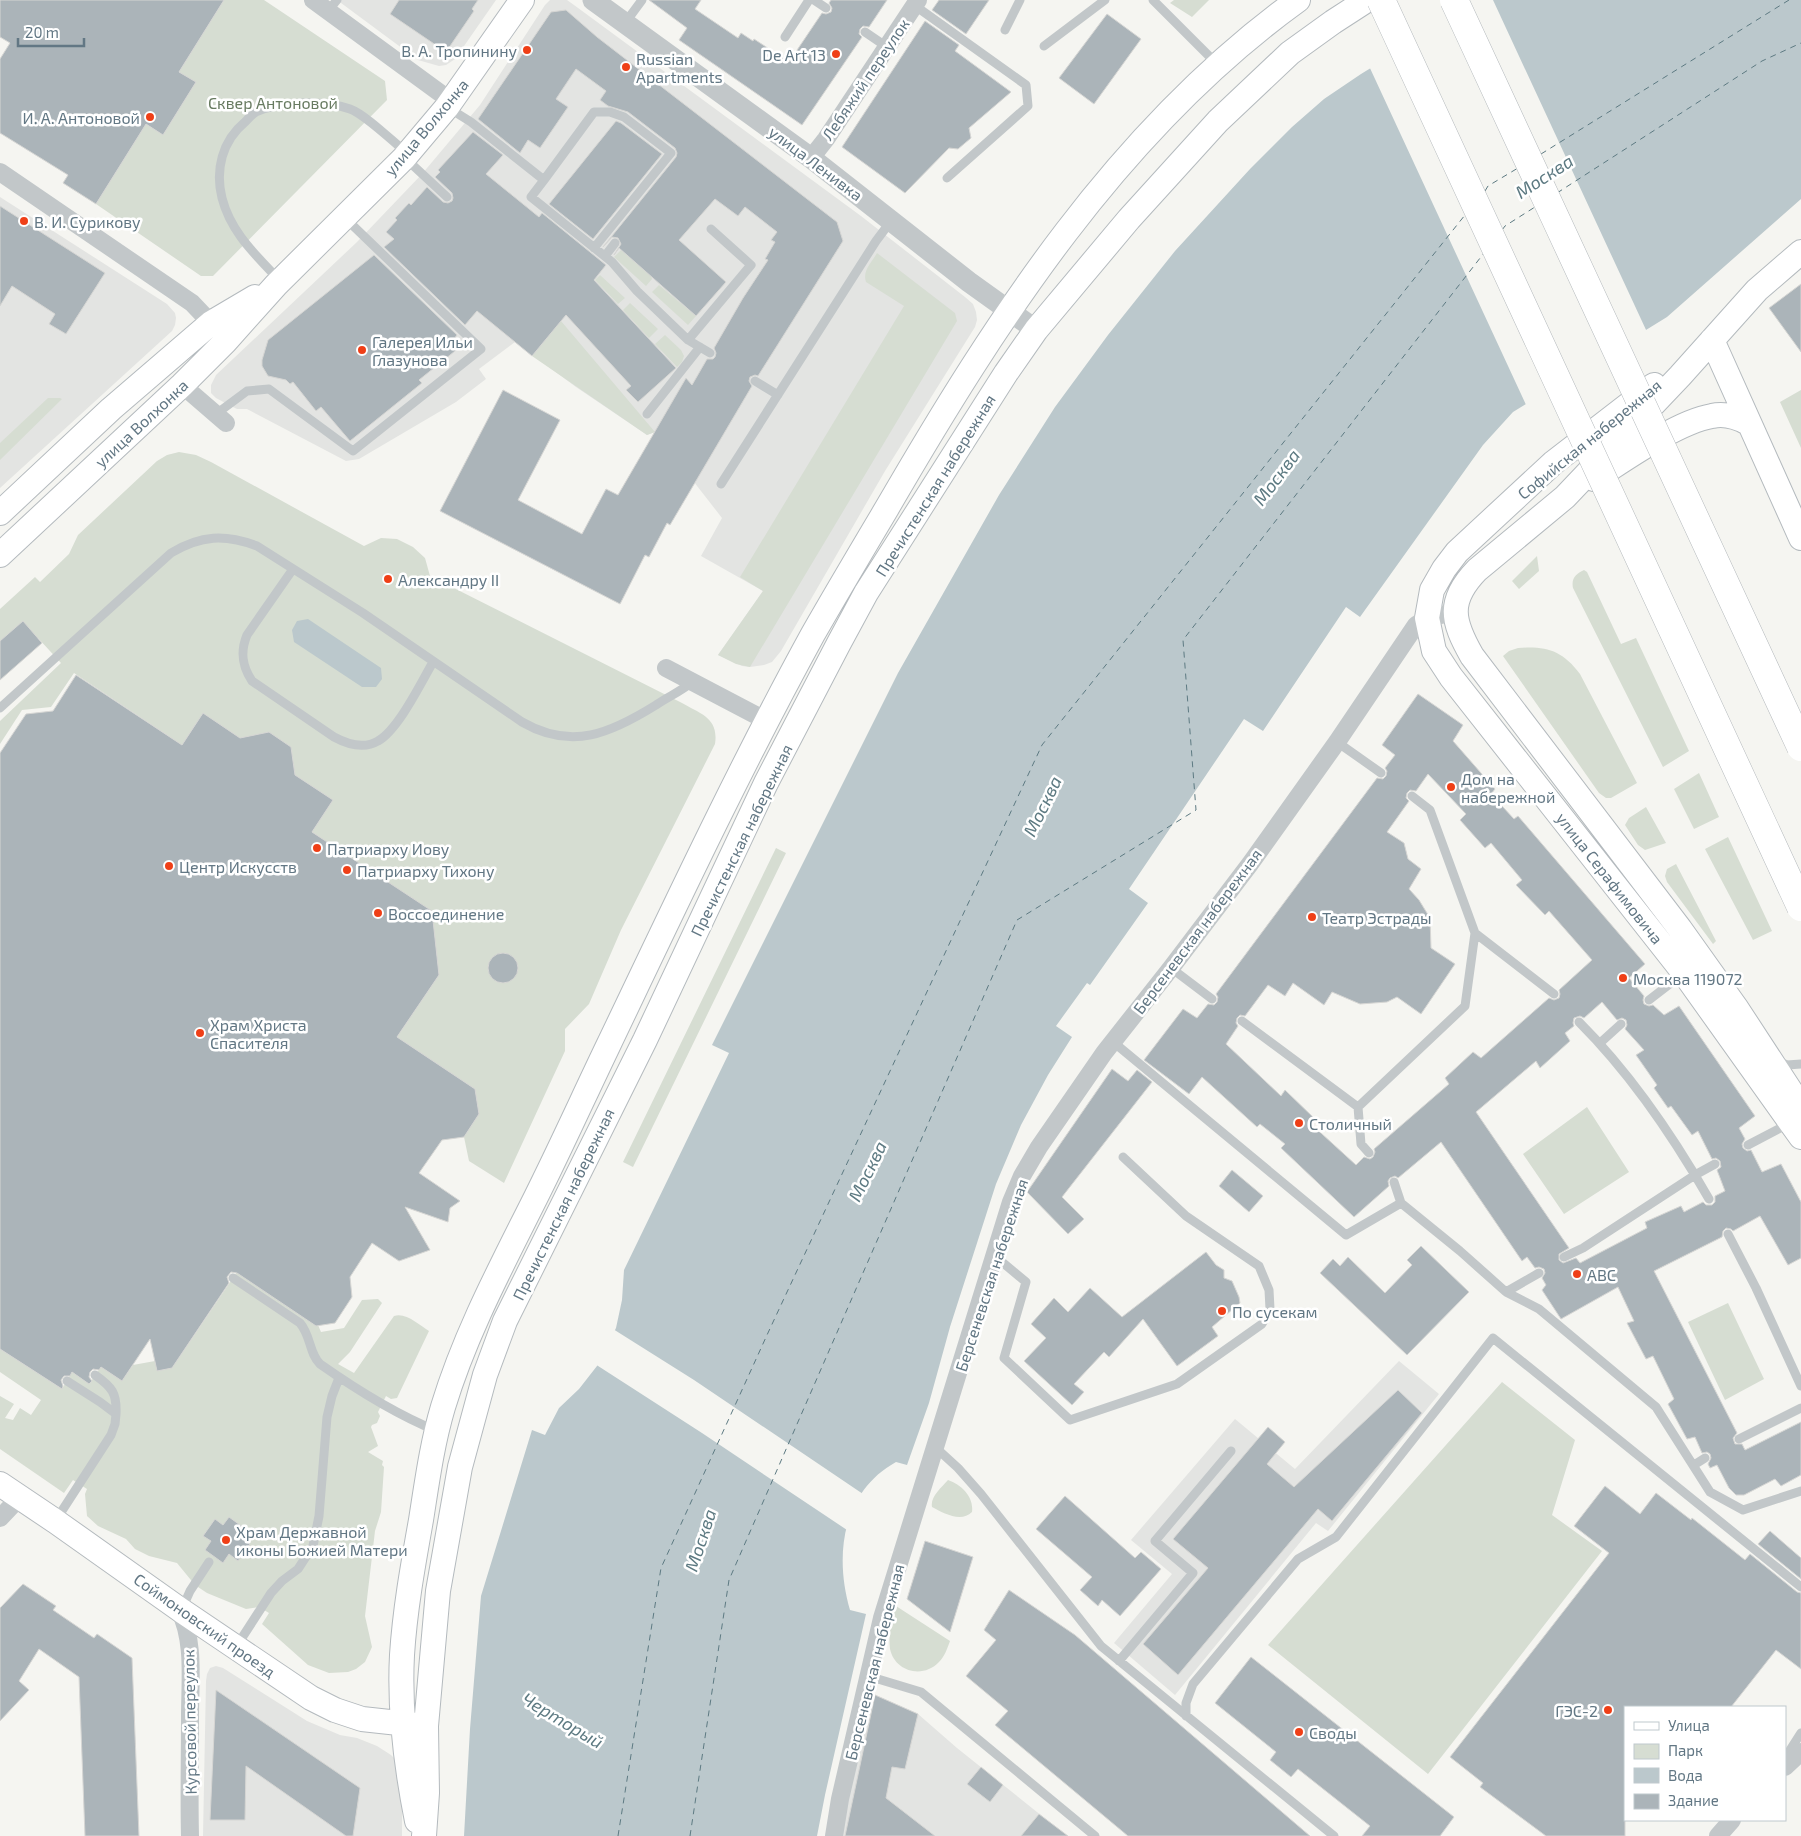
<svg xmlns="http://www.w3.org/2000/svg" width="1801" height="1836" viewBox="0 0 1801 1836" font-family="'Exo 2',sans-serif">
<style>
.built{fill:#e3e4e2}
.green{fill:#d6ddd2}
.water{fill:#bbc8cc}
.pier{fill:#f5f5f1}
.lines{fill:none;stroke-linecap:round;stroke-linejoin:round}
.ferry{stroke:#5d7a82;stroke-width:1;stroke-dasharray:6 5;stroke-linecap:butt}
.building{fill:#abb4b9;stroke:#d6d6d4;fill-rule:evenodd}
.secondary-casing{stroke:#b4babe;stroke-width:26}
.service{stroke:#c2c7c9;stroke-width:9}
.minor{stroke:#c2c7c9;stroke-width:18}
.tertiary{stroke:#c2c7c9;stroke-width:21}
.secondary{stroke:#fff;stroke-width:24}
.primary-bridge-casing{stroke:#b5babd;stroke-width:29;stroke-linecap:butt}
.primary-bridge{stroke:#fff;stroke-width:28}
.poi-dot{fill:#ef3f17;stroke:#fff;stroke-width:2}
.labels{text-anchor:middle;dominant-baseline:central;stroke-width:5;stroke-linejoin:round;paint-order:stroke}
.poi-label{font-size:16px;fill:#627784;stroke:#fff;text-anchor:start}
.street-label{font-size:16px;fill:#627784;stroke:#fff}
.park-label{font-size:16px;fill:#687b61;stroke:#fff}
.water-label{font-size:18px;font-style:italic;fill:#5d7a82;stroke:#fff}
</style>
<rect width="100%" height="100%" fill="#f5f5f1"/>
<path class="built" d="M337,0H496L455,59L446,65L439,66L418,60Z
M550,0H567L574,5L861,216L965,297L973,304L976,312L977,320L975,327L885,471L781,651L772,662L764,665L750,667L742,666L718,655L763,591L701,556L722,518L655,432L647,435L576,387L515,342L479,369L486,379L456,402L359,459L346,461L247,409H237L229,405L216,398L211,393V385L216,375L357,242L422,174L480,105L545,5Z
M0,197L167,304L175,313L176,318L175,325L172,331L0,488Z
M1399,1361L1439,1394L1328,1531L1316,1523L1175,1695L1114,1643L1172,1574L1131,1540L1235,1419L1295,1469Z
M216,1666L223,1668L307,1721L340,1735L357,1738L377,1746L391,1755L396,1760L402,1798V1836H203L206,1681L207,1674L210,1668Z
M871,1693L918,1714L957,1748L1067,1836H840Z"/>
<path class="green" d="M224,0H264L385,81L387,100L213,276H201L96,204L146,124L163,135L196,82L179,72Z
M1174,0H1209L1192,17L1170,3Z
M621,250L651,276L652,279L646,286L614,257Z
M877,253L955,313L957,321L750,667L736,664L718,655L763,591L740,577L904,306L866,282C862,271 872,262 877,253Z
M600,275L625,298L618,304L595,280Z
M659,285L696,316L688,325L652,292Z
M630,303L658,329L649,338L623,310Z
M561,321L655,432L647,435L532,356Z
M665,335L681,350L684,356L682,362L677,367L655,344Z
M1801,390V448L1780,402Z
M48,398H60L62,399L0,460V443Z
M179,452L196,455L211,462L364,546L381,538L397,539L413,547L425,558L430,576L682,703C701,714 719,718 715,744L621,930L589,1004L565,1029V1051L504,1183L469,1161L464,1137L479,1114L475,1089L397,1037L439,975L432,912L312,832L333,800L295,775L290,747L269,732L240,738L203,713L182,745L74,673L51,707L22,710L0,744V721L61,663L38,638L0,641V609L35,577L40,582L69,554L78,535L157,461L167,455Z
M1537,556L1539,571L1519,589L1512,581Z
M1584,570L1587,572L1621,644L1636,638L1689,751L1663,767L1573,588C1571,578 1576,574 1584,570Z
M1518,648C1546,646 1562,650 1580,674L1637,783L1611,798H1606L1599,793L1503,656L1509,651Z
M1699,773L1719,817L1694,829L1674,789Z
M1646,807L1666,843L1645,850L1638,845L1625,825L1629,818Z
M1728,837L1772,931L1753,940L1705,849Z
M776,848L786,853L633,1167L623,1162Z
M1676,864L1716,941L1713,944L1667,882L1665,876L1667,869Z
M1587,1107L1629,1172L1564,1214L1523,1154Z
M237,1272L318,1325L321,1332L344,1328L362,1300L378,1299L382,1303L350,1352L338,1364L354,1373L394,1316C406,1312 419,1325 429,1331L397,1398L391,1399L386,1396L378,1412L380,1416L377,1423L372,1425L371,1427L378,1446L368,1452L383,1461L382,1465L384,1467L381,1512L375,1531L365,1616L372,1647L365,1662L356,1669L348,1672L329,1673L308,1665L262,1624L269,1613L259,1607L246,1609L207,1593L195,1585L177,1563L149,1556L135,1549L126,1539L98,1526L87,1516L85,1494L87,1489L73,1480L64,1493L0,1449V1396L14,1404L5,1418L13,1420L20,1408L31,1415L41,1400L0,1372V1349L62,1389L72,1372L89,1384L101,1367L122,1381L133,1365L155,1361L157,1371L172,1368Z
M1728,1303L1764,1379L1725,1400L1688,1322Z
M1502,1382L1575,1440L1552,1515L1602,1551L1428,1774L1268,1645Z
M948,1480C962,1485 974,1497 972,1512C961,1523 943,1513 932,1507C930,1497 941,1488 948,1480Z
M896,1606L950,1641C947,1649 945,1656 939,1662C923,1679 895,1672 890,1649C888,1634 892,1620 896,1606Z"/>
<path class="water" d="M1482,0H1801V199L1667,317L1513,412L1483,445L1360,617L1346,607L1263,731L1244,719L1129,889L1148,903L1090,985L1087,983L1056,1026L1072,1037L1048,1075L1021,1125L996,1184L950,1327L929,1403L907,1465L896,1462C842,1492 834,1555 850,1610L866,1614L825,1795L817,1836H464L470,1729L481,1596L532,1430L545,1435L559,1408L579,1389L597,1366L616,1328L622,1300L624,1270L729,1053L712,1045L898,673L999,495L1055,407L1108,335L1175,251L1250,169L1292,127L1324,99L1361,74Z
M308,619L381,668L382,679L376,687H362L294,642L292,630L297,621Z"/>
<path class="pier" d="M1477,0H1493L1647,332L1527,407L1369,66Z
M613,1329L694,1380L863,1494L855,1509L847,1530L702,1433L595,1364Z"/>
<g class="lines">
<path class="ferry" d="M1541,154L1789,0
M1485,191L1488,186L1518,168
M1557,193L1762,61L1801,43
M1502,230L1505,226L1535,207
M618,1836L661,1568L767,1335L1042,745L1465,215
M690,1836L729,1580L1017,920L1196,810L1183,640L1484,253"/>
</g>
<path class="building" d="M0,0H224L179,72L196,82L163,135L146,124L96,204L63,183L68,175L0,133V59L10,43L0,37Z
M399,0H478L472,9L474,11L446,52L390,14Z
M649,0H701L695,9L738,38L741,33L753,41L754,39L789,62L822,13L826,14L831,12L832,8L829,3L831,0H887L869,27L863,26L860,29L859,34L862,37L802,125L679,40L687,28Z
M939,0H989L966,34L932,10Z
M566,10L597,37L837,222L843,241L758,376L755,375L750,377L749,381L752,386L670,525L667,523L649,557L645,555L620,604L440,511L503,390L560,420L518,500L582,534L606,489L618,495L686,378L692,385L707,359H713L715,357L716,353L714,348L743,298L768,260L765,259L775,242L771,240L777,232L745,207L738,216L715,199L679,240L726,282L696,316L619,248L614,255L621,244L618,238L612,237L603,247L676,157L677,153L675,148L628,112L608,106L600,100L606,91L576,69L556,99L568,107L540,148L528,140L520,153L478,119L551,12Z
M1107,14L1141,39L1094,104L1059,78Z
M925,21L959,45L955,51L1011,92L969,128L971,138L958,149L949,148L905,193L842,147Z
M616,121L621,123L662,154L593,239L549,204Z
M473,132L503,155L486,174L539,217L542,213L606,265L594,280L676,368L638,402L626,390L631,386L566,315L532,356L477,311L465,325L384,247L394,239L386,232L397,220L395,218L409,203L411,205L427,187L443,202L448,203L452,201L453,198L452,193L435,177L440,172L438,170Z
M0,206L105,273L66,334L49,324L55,314L12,286L0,306Z
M374,255L457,335L454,339L460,347L419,380L422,383L350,441L321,407L316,411L293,382L290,384L286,380L268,376L262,366V360L268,340Z
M1801,284V352L1769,308Z
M23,621L42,643L0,680V641Z
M76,675L182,745L203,713L240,738L269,732L291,747L295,775L333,800L312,832L432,911L439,975L397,1037L475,1089L479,1114L464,1137L442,1140L419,1173L460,1201L450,1208L448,1222L405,1207L430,1250L399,1261L372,1243L350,1277L352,1297L335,1323L316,1326L237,1273L231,1272L227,1277L229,1283L172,1368L157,1371L150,1339L122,1381L101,1367L99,1370L93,1369L90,1372L89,1377L92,1381L89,1384L72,1372L70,1376H64L61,1380L63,1386L62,1389L0,1349V753L26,714L53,711Z
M1418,694L1463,725L1453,741L1495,789L1491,794L1514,819L1518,816L1645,964L1629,978L1644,996L1643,1000L1644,1004L1649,1006L1653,1005L1664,1015L1679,1006L1755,1116L1739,1128L1745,1139L1742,1144L1743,1148L1747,1151L1751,1150L1762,1172L1781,1164L1801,1202V1258L1788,1265L1760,1216L1733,1231L1731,1229L1726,1228L1723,1231L1722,1237L1654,1271L1737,1433L1733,1438L1735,1444H1742L1745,1450L1801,1422V1475L1781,1486L1775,1479L1744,1495H1736L1729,1488L1717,1465L1710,1468L1708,1464L1711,1458L1710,1454L1707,1452L1702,1453L1695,1437L1687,1439L1668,1404L1674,1399L1653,1356L1646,1359L1627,1323L1634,1321L1618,1287L1561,1319L1542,1290L1546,1285L1542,1278L1545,1273L1544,1269L1539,1267L1535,1268L1527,1257L1522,1261L1441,1142L1398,1178L1395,1176L1390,1178L1388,1181L1389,1186L1354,1217L1281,1148L1285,1144L1260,1124L1257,1127L1202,1077L1189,1094L1144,1060L1183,1009L1197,1018L1208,1004L1214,1005L1217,1002L1218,997L1216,994L1377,778L1383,779L1386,776L1387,771L1385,768L1395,755L1382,745ZM1428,774L1466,814L1460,820L1485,848L1491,843L1522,880L1516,885L1545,915L1549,911L1592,960L1559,990L1560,994L1559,998L1554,1000L1549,998L1481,1058L1473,1052L1445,1078L1449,1084L1374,1149L1375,1152L1373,1157L1370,1159L1364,1157L1356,1165L1310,1123L1315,1119L1285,1090L1281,1096L1226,1044L1238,1026L1236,1023L1237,1018L1240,1015L1245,1016L1268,985L1285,996L1293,983L1324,1005L1332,992L1360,1004L1387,1002L1397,997L1421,1014L1455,964L1431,948L1430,918L1419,900L1409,889L1421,869L1408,859L1404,843L1387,832L1409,801L1406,798L1407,793L1410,790L1416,791ZM1602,1002L1617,1020L1622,1018L1626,1020L1627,1025L1625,1029L1644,1050L1636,1055L1657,1085L1654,1088L1668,1108L1671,1106L1692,1135L1698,1131L1712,1159L1716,1158L1720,1161L1721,1167L1717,1170L1725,1191L1715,1196V1202L1712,1205H1706L1703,1202L1684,1212L1681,1206L1645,1222L1647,1228L1580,1263L1576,1258L1563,1263L1559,1260V1254L1569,1248L1476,1112L1536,1061L1540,1068L1570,1041L1565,1033L1574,1026L1573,1023L1574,1018L1580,1016L1584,1018Z
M488 968a15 15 0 1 1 30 0a15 15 0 1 1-30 0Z
M1112,1069L1128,1081L1137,1070L1152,1082L1062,1197L1084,1219L1068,1234L1027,1192Z
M1232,1170L1263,1196L1249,1212L1219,1186Z
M1421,1246L1469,1292L1407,1355L1320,1273L1333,1259L1340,1266L1348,1257L1385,1293L1412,1265L1407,1260Z
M1206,1252L1216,1265L1224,1270V1278L1232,1281L1239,1297L1240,1303L1212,1327L1218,1336L1177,1366L1143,1319L1109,1357L1104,1352L1074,1384L1084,1392L1072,1405L1024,1361L1046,1338L1031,1324L1054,1298L1068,1312L1090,1288L1122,1317Z
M1398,1390L1422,1413L1332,1521L1318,1509L1178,1675L1143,1644L1208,1568L1173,1539L1268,1427L1285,1442L1267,1464L1294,1487Z
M1605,1486L1640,1514L1656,1493L1691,1520L1692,1518L1745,1560L1750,1554L1797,1592L1801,1593V1669L1776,1650L1731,1707H1625V1836H1546L1480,1787L1483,1783L1450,1757L1609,1553L1574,1526Z
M1065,1496L1135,1558L1141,1552L1161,1569L1120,1616L1102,1600L1098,1606L1080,1590L1092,1577L1036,1529Z
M229,1517L247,1530L241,1538L250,1544L238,1561L229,1554L223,1563L205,1550L211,1541L203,1536L215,1519L223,1525Z
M1770,1531L1801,1558V1579L1758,1544Z
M925,1541L973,1557L950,1632L907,1599Z
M23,1584L56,1606L53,1610L94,1638L97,1634L132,1658L139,1836H85L79,1677L39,1649L19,1681L29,1690L0,1721V1608Z
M1009,1590L1075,1635L1310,1836H1128L995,1725L1008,1711L966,1676L996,1640L984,1630Z
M1251,1657L1454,1817L1440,1836H1362L1370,1826L1298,1769L1291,1777L1270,1760L1276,1752L1215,1703Z
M216,1690L360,1788L353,1836H346L246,1766L245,1820H210Z
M875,1695L918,1714L905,1769L892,1767L886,1798L935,1836H845Z
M981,1767L1003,1785L990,1802L967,1784Z
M1039,1814L1068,1836H1021Z"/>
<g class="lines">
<g class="secondary-casing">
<path id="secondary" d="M1801,252L1757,290L1680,376L1565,497L1477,570C1447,601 1452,621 1472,656L1680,929L1737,1009L1801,1107
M1712,340L1801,538
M1654,385L1553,463L1457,552L1444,569L1432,590L1427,618L1434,651L1451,677L1684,973L1801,1137
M1594,479C1624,460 1677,422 1712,416C1725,413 1737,417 1748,423
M0,513L111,409L211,323L255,297
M0,555L182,385L225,342L276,285L404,158L447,107L522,0
M0,1484L55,1521L182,1611L311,1698L335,1710L362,1719L417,1725
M417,1821C406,1766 399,1711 402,1655C405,1609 413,1565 421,1520C427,1482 432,1444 443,1407C465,1334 502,1265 536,1197C561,1147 584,1096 608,1046C674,908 739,769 813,634C837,592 862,550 887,508C996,320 1119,129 1298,0
M424,1836L427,1793L426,1726L438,1591L460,1467L485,1375L505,1321L645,1040L766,783L839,643L866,593L1006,373L1036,330L1129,219L1218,121L1290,53L1333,22L1367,0"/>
</g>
<path class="service" d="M814,0L826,8
M1153,0L1218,65
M914,5L1026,85L1028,106L947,178
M328,11L337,0
M625,23L642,0
M1005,30L1020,0
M865,32L887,47
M785,37L809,0
M1044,46L1105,0
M447,107L471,122L544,180L594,112H610L624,117L671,153L594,248
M405,158L447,197
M544,180L531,197L612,262L637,291L688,340L710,353
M605,256L615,243
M280,281C256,255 231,233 222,198C215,170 222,141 245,122C248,119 252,114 256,112C280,101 325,100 350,109C366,115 392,141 407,153
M688,340L751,265L711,229
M755,381L778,395
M216,414L247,391L269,389L353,451L481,349L345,218
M647,414L700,347
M721,484L876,241L891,221
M293,569L247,635C240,652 242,666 252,681L334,737C347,744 363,750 378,741C398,730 421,683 433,662
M0,708L171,553C201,535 225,534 257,546L363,613L522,722C572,751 611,733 656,705C669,696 680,692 692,682
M1337,742L1381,773
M1412,796L1430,810L1475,933L1554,994
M1171,968L1212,999
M1649,1000L1684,973
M1242,1021L1358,1107
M1579,1022C1631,1074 1673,1136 1709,1199
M1112,1041L1346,1235L1401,1203
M1600,1043L1621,1024
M1777,1061L1787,1065L1801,1064
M1748,1145L1790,1123
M1369,1153L1361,1144L1358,1107L1465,1006L1475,933
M1394,1182L1401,1203L1460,1251L1506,1292L1539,1309L1656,1407L1710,1492L1743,1510L1801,1491
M1728,1234L1756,1288L1801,1386
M1564,1257L1583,1248L1695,1175L1715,1164
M994,1259L1002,1262L1026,1282L1004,1358L1070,1420L1177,1384L1262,1324L1270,1309L1269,1290L1259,1266L1186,1216L1123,1157
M233,1278L300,1323C311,1336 309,1353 320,1364C357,1390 395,1414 437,1431
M1506,1292L1539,1273
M95,1375C112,1387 117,1393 116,1414
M1739,1439L1801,1408
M935,1447L958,1468L981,1494L1101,1646L1334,1836
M1694,1465L1705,1458
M56,1520L111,1435L115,1424L116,1414L100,1402L67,1381
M182,1609L190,1591L209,1562
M236,1647L271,1593L282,1581L298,1569L313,1546L319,1516L327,1417L332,1396L339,1378
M1119,1661L1193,1573L1155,1541L1231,1451
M868,1676L921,1692L1095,1836
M1186,1716V1703L1193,1684L1298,1559L1336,1537L1493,1338L1801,1587
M1785,1758L1801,1733"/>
<path class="minor" d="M313,0L451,101
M811,158L826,139L918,0
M0,172L192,303L211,323
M182,385L226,423
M666,668L767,721
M0,1518L19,1498
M179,1609C195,1641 190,1681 190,1716C190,1756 189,1796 190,1836
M1785,1767L1801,1752
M834,1836L840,1799L882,1618L1011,1202L1022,1176L1039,1147L1104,1053L1171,968L1250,864L1337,742L1416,625L1427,618L1455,612
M1718,1836L1732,1820"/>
<path class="tertiary" d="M593,0L811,158L969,282L1036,330"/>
<use href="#secondary" class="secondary"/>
<g class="primary-bridge-casing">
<path id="primary-bridge" d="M1381,0L1801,907
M1454,0L1801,747"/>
</g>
<use href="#primary-bridge" class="primary-bridge"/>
</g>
<g class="poi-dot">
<circle cx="527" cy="50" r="5"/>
<circle cx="836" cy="54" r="5"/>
<circle cx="626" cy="67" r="5"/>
<circle cx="150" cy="117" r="5"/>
<circle cx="24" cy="221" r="5"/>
<circle cx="362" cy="350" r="5"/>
<circle cx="388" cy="579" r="5"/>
<circle cx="1451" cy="787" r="5"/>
<circle cx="317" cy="848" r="5"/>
<circle cx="169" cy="866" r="5"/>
<circle cx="347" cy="870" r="5"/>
<circle cx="378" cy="913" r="5"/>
<circle cx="1312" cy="917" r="5"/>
<circle cx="1623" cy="978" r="5"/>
<circle cx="200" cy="1033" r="5"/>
<circle cx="1299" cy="1123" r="5"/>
<circle cx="1577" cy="1274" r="5"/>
<circle cx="1222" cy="1311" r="5"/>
<circle cx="226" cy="1540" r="5"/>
<circle cx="1608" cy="1710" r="5"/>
<circle cx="1299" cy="1732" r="5"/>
</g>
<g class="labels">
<g class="poi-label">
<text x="517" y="50" text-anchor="end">В. А. Тропинину</text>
<text x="826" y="54" text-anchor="end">De Art 13</text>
<text x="636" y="58">Russian<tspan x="636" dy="18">Apartments</tspan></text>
<text x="140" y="117" text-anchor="end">И. А. Антоновой</text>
<text x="34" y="221">В. И. Сурикову</text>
<text x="372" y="341">Галерея Ильи<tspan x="372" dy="18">Глазунова</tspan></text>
<text x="398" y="579">Александру II</text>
<text x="1461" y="778">Дом на<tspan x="1461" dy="18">набережной</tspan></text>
<text x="327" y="848">Патриарху Иову</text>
<text x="179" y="866">Центр Искусств</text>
<text x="357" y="870">Патриарху Тихону</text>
<text x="388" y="913">Воссоединение</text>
<text x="1322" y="917">Театр Эстрады</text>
<text x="1633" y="978">Москва 119072</text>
<text x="210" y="1024">Храм Христа<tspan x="210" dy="18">Спасителя</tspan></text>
<text x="1309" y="1123">Столичный</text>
<text x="1587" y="1274">ABC</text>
<text x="1232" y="1311">По сусекам</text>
<text x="236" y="1531">Храм Державной<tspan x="236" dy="18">иконы Божией Матери</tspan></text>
<text x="1598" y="1710" text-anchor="end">ГЭС-2</text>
<text x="1309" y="1732">Своды</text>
</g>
<g class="street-label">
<text transform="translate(865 79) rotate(-56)">Лебяжий переулок</text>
<text transform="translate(426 127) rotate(-50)">улица Волхонка</text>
<text transform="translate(816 163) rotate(37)">улица Ленивка</text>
<text transform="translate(141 423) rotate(-43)">улица Волхонка</text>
<text transform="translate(1589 439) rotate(-39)">Софийская набережная</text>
<text transform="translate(935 485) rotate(-58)">Пречистенская набережная</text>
<text transform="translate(741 840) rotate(-64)">Пречистенская набережная</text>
<text transform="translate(1610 878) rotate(52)">улица Серафимовича</text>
<text transform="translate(1197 931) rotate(-53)">Берсеневская набережная</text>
<text transform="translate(563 1204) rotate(-64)">Пречистенская набережная</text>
<text transform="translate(991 1275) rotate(-72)">Берсеневская набережная</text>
<text transform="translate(205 1625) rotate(35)">Соймоновский проезд</text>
<text transform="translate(874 1662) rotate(-76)">Берсеневская набережная</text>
<text transform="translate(189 1722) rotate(-91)">Курсовой переулок</text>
</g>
<g class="park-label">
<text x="273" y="102">Сквер Антоновой</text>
</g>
<g class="water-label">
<text transform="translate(1544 176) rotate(-33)">Москва</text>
<text transform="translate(1276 477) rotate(-53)">Москва</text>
<text transform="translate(1042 806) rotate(-64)">Москва</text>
<text transform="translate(867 1171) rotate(-64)">Москва</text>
<text transform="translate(700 1540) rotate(-72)">Москва</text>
<text transform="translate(563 1720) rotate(31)">Черторый</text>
</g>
</g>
<rect x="1624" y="1706" width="162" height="115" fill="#ffffff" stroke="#c0c9ce"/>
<rect x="1634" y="1722" width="25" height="8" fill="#ffffff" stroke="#c0c9ce"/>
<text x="1668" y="1731" font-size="15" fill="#627784">Улица</text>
<rect x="1634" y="1744" width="25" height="15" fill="#d6ddd2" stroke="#c0c9ce"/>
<text x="1668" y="1756" font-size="15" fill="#627784">Парк</text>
<rect x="1634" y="1768" width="25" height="15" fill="#bbc8cc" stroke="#c0c9ce"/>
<text x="1668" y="1781" font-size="15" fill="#627784">Вода</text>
<rect x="1634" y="1794" width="25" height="15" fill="#abb4b9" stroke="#c0c9ce"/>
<text x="1668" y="1806" font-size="15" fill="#627784">Здание</text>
<path d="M18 38v8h66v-8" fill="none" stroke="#627784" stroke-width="2.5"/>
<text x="25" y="38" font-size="15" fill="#627784" stroke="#ffffff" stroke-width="4" paint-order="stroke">20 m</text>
</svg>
